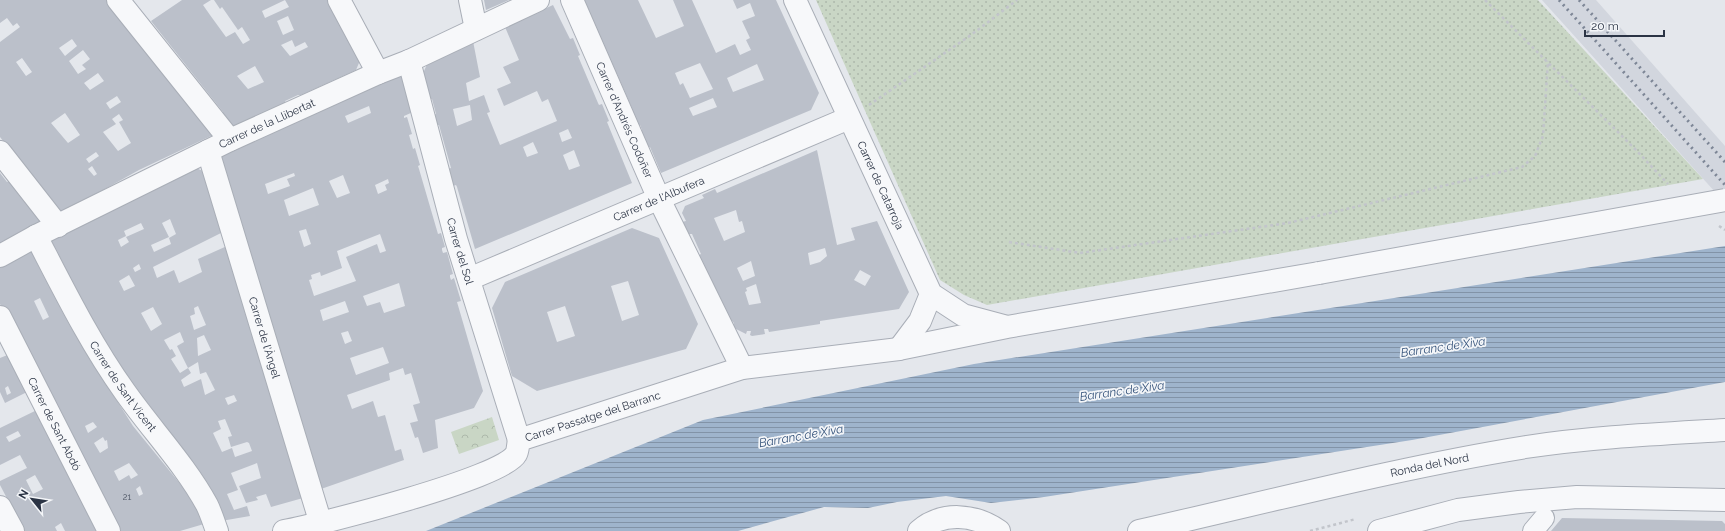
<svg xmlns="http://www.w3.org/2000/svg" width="1725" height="531" viewBox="0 0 1725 531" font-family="Raleway,sans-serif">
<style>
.built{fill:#d2d6de}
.grass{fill:url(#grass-dots)}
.park{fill:url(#park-crowns)}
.water{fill:url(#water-rules)}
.building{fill:#bbc0ca;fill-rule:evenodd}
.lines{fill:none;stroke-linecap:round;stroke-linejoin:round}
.pedestrian-casing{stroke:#a9aeb7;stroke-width:22}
.minor-casing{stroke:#a9aeb7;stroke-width:24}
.path{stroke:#c2c5cb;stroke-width:2.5;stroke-dasharray:3 3;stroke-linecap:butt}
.pedestrian{stroke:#f7f8fa;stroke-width:20}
.minor{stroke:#f7f8fa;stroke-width:22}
.rail{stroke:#7d8696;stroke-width:3;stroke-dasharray:2 4;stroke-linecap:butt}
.minor-bridge-casing{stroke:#a9aeb7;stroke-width:24;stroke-linecap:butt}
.minor-bridge{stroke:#f7f8fa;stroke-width:22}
.labels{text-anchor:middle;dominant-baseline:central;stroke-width:3.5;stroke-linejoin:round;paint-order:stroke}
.number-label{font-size:9px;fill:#4f5766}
.street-label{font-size:11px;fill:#2b3445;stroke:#f4f6f9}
.water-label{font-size:12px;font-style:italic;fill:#34527a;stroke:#f4f6f9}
</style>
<defs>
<pattern id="grass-dots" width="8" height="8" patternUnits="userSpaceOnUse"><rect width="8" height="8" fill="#c9d6c5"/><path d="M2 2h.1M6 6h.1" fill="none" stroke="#adb8ab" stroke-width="1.8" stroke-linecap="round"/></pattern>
<pattern id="park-crowns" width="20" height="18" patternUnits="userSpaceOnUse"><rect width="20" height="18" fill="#c9d6c5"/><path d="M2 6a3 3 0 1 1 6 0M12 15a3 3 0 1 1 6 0" fill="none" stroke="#adb8ab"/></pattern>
<pattern id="water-rules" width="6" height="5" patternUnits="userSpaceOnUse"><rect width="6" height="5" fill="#9fb4cc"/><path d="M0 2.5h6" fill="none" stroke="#8293a7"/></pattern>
</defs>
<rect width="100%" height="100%" fill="#e4e7ec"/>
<path class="built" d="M1542,0H1596L1725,146V203Z"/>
<path class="grass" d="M816,0H1538L1703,179L987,305L964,295L940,280Z"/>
<path class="park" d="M492,417L499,440L459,454L451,432Z"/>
<path class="water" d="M1725,246V382L1412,440L1044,497L991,503L946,496L897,502L868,508L824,507L738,531H426L703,420L974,364Z"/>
<path class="building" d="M0,0H107L213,135L139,170L60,214L0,137V42L20,27L17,23L13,26L7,18L0,23ZM72,39L77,46L65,56L59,48ZM83,50L90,59L82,65L86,69L78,74L69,61ZM22,58L32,72L26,76L16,62ZM98,73L104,81L90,90L84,83ZM117,96L121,102L110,109L106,103ZM65,113L80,135L68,143L51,123ZM119,114L123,120L119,122L131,143L118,151L103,132L116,124L112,119ZM96,152L99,156L89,163L86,159ZM92,166L97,174L94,176L88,169Z
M182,0H211L203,5L210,15L226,37L235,32L243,44L250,40L242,27L238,30L222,7L220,9L214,0H328L361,58L356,70L301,95H298L285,101L286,103L232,128L221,114L223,112L151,21ZM285,0L289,7L265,18L262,11ZM288,16L294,30L283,35L277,21ZM292,40L295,47L305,42L308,47L290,56L281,45ZM255,66L264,82L248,89L237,76Z
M484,0H509L486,10Z
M584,0H638L656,38L684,26L673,0H692L716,53L735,44L740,55L751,50L746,40L750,38L742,21L755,16L750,3L737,9L733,0H776L819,93L811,110L661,173L650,147L646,149L639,132L642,130L640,125L636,127L629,110L632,109L631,106L617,74L614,75L609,63L611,62ZM700,63L713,89L690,98L683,83L680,85L675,73ZM757,64L764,80L733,92L727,78ZM713,98L717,107L693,116L689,108Z
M553,5L570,39L573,38L580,55L578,56L598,103L599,105L602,104L609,121L607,122L632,183L475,249L457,187L456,185L453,186L448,169L451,168L439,125H436L433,115L436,114L432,99L429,100L421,72L424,71L429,60L473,41L480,77L466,83L469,101L484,95L490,112L487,113L500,145L557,121L548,99L542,102L537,91L504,106L497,89L511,83L503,67L519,60L505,27ZM470,105L472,120L457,126L453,109ZM568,129L572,138L562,142L559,133ZM533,142L538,153L527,157L523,147ZM574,150L580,166L569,170L563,155Z
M401,72L413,112L404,116V118L407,117L412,134L409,135L413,149L415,148L420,165L418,166L419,169L438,234L441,233L445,247L442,248V250L443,253L447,252L453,274L450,275V277L451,280L454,278L461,301L457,302L483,391L474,408L435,420L438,448L423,453L418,437L415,438L410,423L418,421L413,405L420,403L411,373L405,375L403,368L389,373L390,380L347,395L352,409L373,401L378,417L385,415L395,451L401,449L404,460L321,489L221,156ZM369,106L371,113L348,123L345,116ZM294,173L295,176L287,179L290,186L268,194L265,184ZM343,175L350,193L337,198L329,181ZM388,179L389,183L385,185L387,190L378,194L375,185ZM313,188L319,205L289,216L284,200ZM306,229L311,244L304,247L299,231ZM380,234L386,251L380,253L377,244L346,257L356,281L314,296L309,280L312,279L311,275L320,272L321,276L342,268L337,251ZM399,283L405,306L384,313L380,302L367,306L363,296ZM345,301L349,312L323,321L320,310ZM348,331L352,341L345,344L341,333ZM383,347L389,363L356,375L350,358Z
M817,150L837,245L855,240L851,228L877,221L909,292L899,309L820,321V324L769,332L768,329H764L765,334L752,336L750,335L751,331H747L746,334L732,327L734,323L730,319L726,320L697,256L701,254L692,234H688L682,222L686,221L682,213L685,206L704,198L702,195L715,189L717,193ZM736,210L739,222L742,221L745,232L724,241L714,218ZM825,248L827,256L820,262L810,265L808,253ZM751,261L755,276L743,281L737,268ZM860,270L871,276L865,286L854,280ZM756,284L761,303L749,305L745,292L747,291L746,288Z
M194,167L205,172L223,232L153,267L157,278L174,270L179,283L202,272L198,259L227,246L303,498L271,507L266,494L256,497L258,500L246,503L239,486L261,478L257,463L231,473L238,490L227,494L234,510L247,506L250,516L221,521L84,311L51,240ZM170,219L176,234L169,238L171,244L154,252L151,245L169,237L162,223ZM141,223L144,229L126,237L129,242L121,247L118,240L126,236L124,231ZM139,264L141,269L135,272L133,268ZM129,275L135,286L124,291L119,281ZM198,306L206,325L194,330L190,316L195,314L194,308ZM153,307L162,324L151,331L141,313ZM180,332L184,342L177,346L188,368L198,362L200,374L206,372L215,390L205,395L201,379L184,387L181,380L191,373L188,368L180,373L171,359L176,356L172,349L170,350L164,340ZM204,335L211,350L198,356L197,338ZM234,395L237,401L228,405L225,398ZM225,419L232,436L228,437L231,447L247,442L249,443L252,451L235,457L232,448L222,452L213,433L221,429L218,421Z
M0,173L7,182L9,181L41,222L0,246Z
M632,228L659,238L698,324L686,349L537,391L512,376L492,308L505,282ZM628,281L639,315L622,321L611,286ZM565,306L575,336L557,342L547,312Z
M34,249L81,344L133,426L195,502L204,524L180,531H121L0,304V268ZM40,298L49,317L43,320L34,301ZM93,422L97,427L88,433L85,426ZM103,437L105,441L107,440L108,448L100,453L94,443ZM129,463L138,475L131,479L129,475L119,481L114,471ZM140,486L143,494L139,496L136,489Z
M10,354L29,391L5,403L0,392V358ZM8,386L11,393L7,395L5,388Z
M39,409L102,531H65L61,523L55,527L57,531H24L0,485V481L27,468L20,455L0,465V428ZM18,431L21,436L9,442L6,437ZM35,475L43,489L33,494L26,480Z
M1562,518L1722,521L1725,524V531H1551Z"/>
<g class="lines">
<g class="pedestrian-casing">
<path id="pedestrian" d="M1533,531L1544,518"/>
</g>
<g class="minor-casing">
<g id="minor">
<path d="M118,0L230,140"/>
<path d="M339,0L378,73"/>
<path d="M470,0L476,29"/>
<path id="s1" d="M572,0L659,199L742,368"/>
<path id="s2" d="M795,0L931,294L963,315L1004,326"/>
<path id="s3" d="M409,61L456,239L519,440"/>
<path id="s4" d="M208,151L321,524"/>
<path d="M0,152L58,226"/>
<path id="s5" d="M36,236C64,290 90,343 125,392C151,429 186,466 207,505C211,513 214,523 217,531"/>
<path id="s6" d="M0,256L36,236L230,140L378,73L409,61L538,0"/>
<path id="s7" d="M469,279L849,118"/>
<path id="s8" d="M0,317L109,531"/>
<path d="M899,349L920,321L931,294"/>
<path d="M0,507L13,531"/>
<path id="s9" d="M284,531C317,525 504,478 516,454C518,451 518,444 519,440L742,368L899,349L1007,327L1319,273"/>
<path d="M919,531C942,511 975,514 999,531"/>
<path id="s10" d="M1139,531C1268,502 1396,468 1526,447C1592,437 1659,434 1725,430"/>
<path d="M1379,531L1458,510L1519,502L1577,497L1725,500"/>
</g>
</g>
<path class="path" d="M1485,0L1635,149L1668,184
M869,105L971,35L1017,0
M1719,226L1725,230
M1009,242L1080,253L1288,223L1522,167L1535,156L1543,136L1548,61
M1310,531L1356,519"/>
<use href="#pedestrian" class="pedestrian"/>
<use href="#minor" class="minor"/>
<path class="rail" d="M1559,0L1725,185
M1579,0L1725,162"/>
<g class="minor-bridge-casing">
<path id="minor-bridge" d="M1319,273L1725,200"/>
</g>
<use href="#minor-bridge" class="minor-bridge"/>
</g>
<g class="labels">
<g class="number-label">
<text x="127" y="497">21</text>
</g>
<g class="street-label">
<text stroke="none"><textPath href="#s1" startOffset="131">Carrer d'Andrés Codoñer</textPath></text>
<text stroke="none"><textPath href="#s6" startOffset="298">Carrer de la Llibertat</textPath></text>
<text stroke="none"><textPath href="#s2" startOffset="204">Carrer de Catarroja</textPath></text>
<text stroke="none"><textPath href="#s7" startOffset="206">Carrer de l'Albufera</textPath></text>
<text stroke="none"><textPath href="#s3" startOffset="197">Carrer del Sol</textPath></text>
<text stroke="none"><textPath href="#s4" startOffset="195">Carrer de l'Àngel</textPath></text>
<text stroke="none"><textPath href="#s5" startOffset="174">Carrer de Sant Vicent</textPath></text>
<text stroke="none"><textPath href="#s9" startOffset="338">Carrer Passatge del Barranc</textPath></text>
<text stroke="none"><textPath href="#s8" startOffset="120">Carrer de Sant Abdó</textPath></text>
<text stroke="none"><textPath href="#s10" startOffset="298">Ronda del Nord</textPath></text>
</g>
<g class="water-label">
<text transform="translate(1443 347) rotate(-8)">Barranc de Xiva</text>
<text transform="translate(1122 391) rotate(-8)">Barranc de Xiva</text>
<text transform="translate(801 436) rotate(-10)">Barranc de Xiva</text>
</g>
</g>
<g transform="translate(32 499) rotate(300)" stroke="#f4f6f9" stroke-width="3" paint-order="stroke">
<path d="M0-3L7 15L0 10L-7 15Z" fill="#2b3445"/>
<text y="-6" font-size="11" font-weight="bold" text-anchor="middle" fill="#2b3445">N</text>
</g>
<path d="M1585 30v6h79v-6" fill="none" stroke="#2b3445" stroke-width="2"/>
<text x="1591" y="30" font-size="12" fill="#2b3445" stroke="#f4f6f9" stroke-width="3" paint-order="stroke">20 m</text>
</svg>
